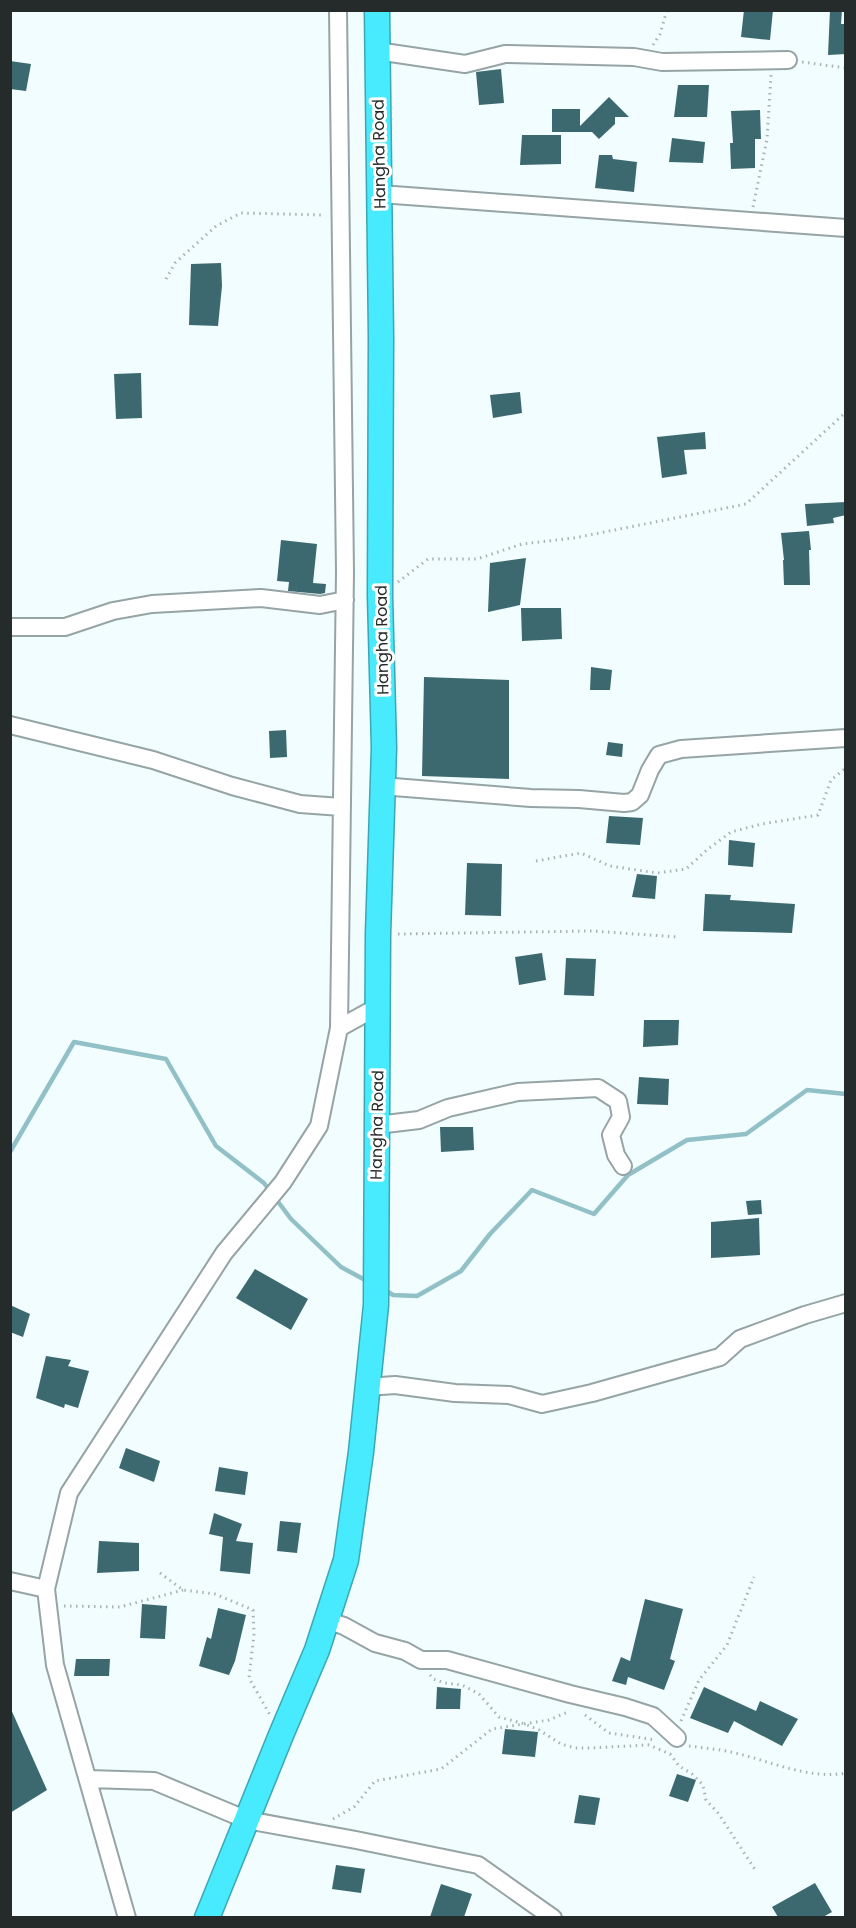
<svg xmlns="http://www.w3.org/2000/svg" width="856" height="1928" viewBox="0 0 856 1928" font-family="Poppins,sans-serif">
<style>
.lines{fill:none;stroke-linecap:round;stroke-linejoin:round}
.stream{stroke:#91c0c7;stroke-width:4.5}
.building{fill:#3c696f}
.minor-casing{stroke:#96a4a5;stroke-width:20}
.highway-casing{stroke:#3ca7b4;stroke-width:27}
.path{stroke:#a8b2b3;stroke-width:3;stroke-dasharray:1.5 4.5;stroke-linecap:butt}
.minor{stroke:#fff;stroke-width:16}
.highway{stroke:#48eafd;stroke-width:24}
.labels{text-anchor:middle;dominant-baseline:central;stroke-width:6;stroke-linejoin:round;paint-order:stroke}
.street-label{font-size:16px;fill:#252b2b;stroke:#fff}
</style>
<rect width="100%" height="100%" fill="#f1fdff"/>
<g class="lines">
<path class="stream" d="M10,1152L74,1042L166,1059L216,1146L264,1183L291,1219L341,1267L367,1281
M385,1290L393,1295L417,1296L461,1271L490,1234L532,1190L594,1214L628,1175L687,1140L746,1134L807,1090L846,1094"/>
</g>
<path class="building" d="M744,10H773L770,40L741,37Z
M830,10H842L841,24H846V54L828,55Z
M10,61L31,64L26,91L10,89Z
M501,69L504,103L479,105L476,72Z
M678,85H709L707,117H674Z
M609,97L629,117H615V124L599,139L592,132H552V109H580V126Z
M760,110L761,139H755V168L731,169L730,143H733L731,111Z
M522,135H561V164L520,165Z
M672,138L705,142L703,163L669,162Z
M599,155H612L613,159L637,162L634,192L595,188Z
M221,263L222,286L218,326L189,325L191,264Z
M141,373L142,418L116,419L114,374Z
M520,392L522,413L493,418L490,395Z
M705,432L706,449L684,450L687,474L662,478L657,437Z
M846,502V515L833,518L834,523L807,526L805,504Z
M809,531L811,550H809L810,585H784L783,560H784L781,533Z
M281,540L317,544L313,583L326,584L325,593L320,594L288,591L289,582L277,581Z
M526,558L520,605L488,612L490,563Z
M521,608H561L562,639L522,641Z
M591,667L612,670L610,690H590Z
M424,677L509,680V779L422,776Z
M286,730L287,757L270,758L269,731Z
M608,742L623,744L622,757L606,755Z
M609,816L643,818L640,845L606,843Z
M729,840L755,843L753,867L728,865Z
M467,863L502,864L501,916L465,915Z
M637,874L657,876L655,899L632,897Z
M705,894L731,895L730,900L795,904L792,933L703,931Z
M542,953L546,980L519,985L515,957Z
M566,958L596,959L594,996L564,995Z
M644,1020H679L678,1045L643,1047Z
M639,1077L669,1079L668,1105L637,1104Z
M440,1127H473L474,1150L441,1152Z
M761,1200L762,1214L748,1215L746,1201Z
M759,1218L760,1255L711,1258V1222Z
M255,1269L308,1299L291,1330L236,1298Z
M10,1305L30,1314L23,1337L10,1332Z
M46,1356L71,1360L68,1366L89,1371L78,1408L65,1404L64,1408L36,1398Z
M126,1448L160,1461L154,1482L119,1468Z
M219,1467L248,1472L245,1495L215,1491Z
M214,1513L242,1524L236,1541L253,1543L250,1574L220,1571L223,1537L209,1534Z
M280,1521L301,1523L297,1553L277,1551Z
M99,1541L139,1543V1571L97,1573Z
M645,1599L683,1609L670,1659L675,1661L664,1690L628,1677L626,1685L612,1681L621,1657L630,1661Z
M142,1604L167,1606L165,1639L140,1638Z
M218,1608L246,1615L235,1661L229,1675L199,1666L207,1637L211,1639Z
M76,1659H110L109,1676H74Z
M437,1687L461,1689L460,1709H436Z
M704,1687L756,1711L760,1701L798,1719L782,1746L734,1721L728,1733L690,1718Z
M10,1707L47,1790L10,1813Z
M505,1729L538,1732L535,1757L502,1754Z
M677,1774L696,1780L688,1802L669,1796Z
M579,1795L600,1798L595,1825L574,1823Z
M336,1865L365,1869L361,1893L332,1889Z
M815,1883L832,1912L823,1917H778L772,1907Z
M441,1884L472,1894L464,1917H430Z"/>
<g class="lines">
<g class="minor-casing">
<path id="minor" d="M338,10L345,572L339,1028
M377,51L465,64L505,54L634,57L662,62L788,60
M380,194L846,228
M10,627H65L113,611L152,604L261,598L320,605L345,600
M10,725L153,760L232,786L300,804L341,807
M381,786L531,798L579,799L624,803L632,802L640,795L650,770L659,755L681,749L846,738
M377,1125L419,1120L448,1108L518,1092L598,1088L618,1101L621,1117L611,1135L616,1155L623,1166
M367,1387L395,1385L455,1393L509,1395L542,1404L592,1393L720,1357L740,1339L805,1315L846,1303
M10,1581L46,1589
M326,1620L344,1626L375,1643L405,1651L421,1660H447L570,1694L625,1707L653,1716L677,1738
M88,1779L154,1781L247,1820L356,1840L478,1865L553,1918
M127,1918L55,1665L46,1589L69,1493L224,1253L283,1182L319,1126L339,1028L379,1006"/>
</g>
<g class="highway-casing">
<path id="highway" d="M207,1918L281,1735L317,1650L346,1560L361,1452L376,1305L378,934L384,748L380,596L381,337L377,10"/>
</g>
<path class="path" d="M653,45L660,34L667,10
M802,62L846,68
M753,207L767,139L771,75
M166,279L175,263L216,226L241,213L324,215
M398,582L428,559H477L522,544L574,538L746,504L846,412
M536,861L581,853L610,866L657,873L686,869L708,849L731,832L762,824L818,815L831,780L846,768
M398,934L592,931L678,937
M160,1573L183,1590L215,1594L253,1610L254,1634L249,1678L270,1715
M64,1606L120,1607L183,1590
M430,1675L433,1679L445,1683L462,1685L479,1694L499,1717L525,1724L539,1730L561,1744L575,1748H588L649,1745L670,1754L679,1766L692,1774L703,1785L706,1800L718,1813L756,1871
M585,1715L609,1733L656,1740
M681,1721L699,1680L727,1645L754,1577
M689,1746C703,1748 717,1749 731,1752C768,1760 808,1780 846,1773
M333,1819L354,1807L375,1781L441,1769L492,1729L549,1720L570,1711"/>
<use href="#minor" class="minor"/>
<use href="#highway" class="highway"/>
</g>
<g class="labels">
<g class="street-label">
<text transform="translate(379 154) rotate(-91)">Hangha Road</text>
<text transform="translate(382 640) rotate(-91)">Hangha Road</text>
<text transform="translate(377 1125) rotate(-89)">Hangha Road</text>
</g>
</g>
<rect width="856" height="1928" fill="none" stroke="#252b2b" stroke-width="24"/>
</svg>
